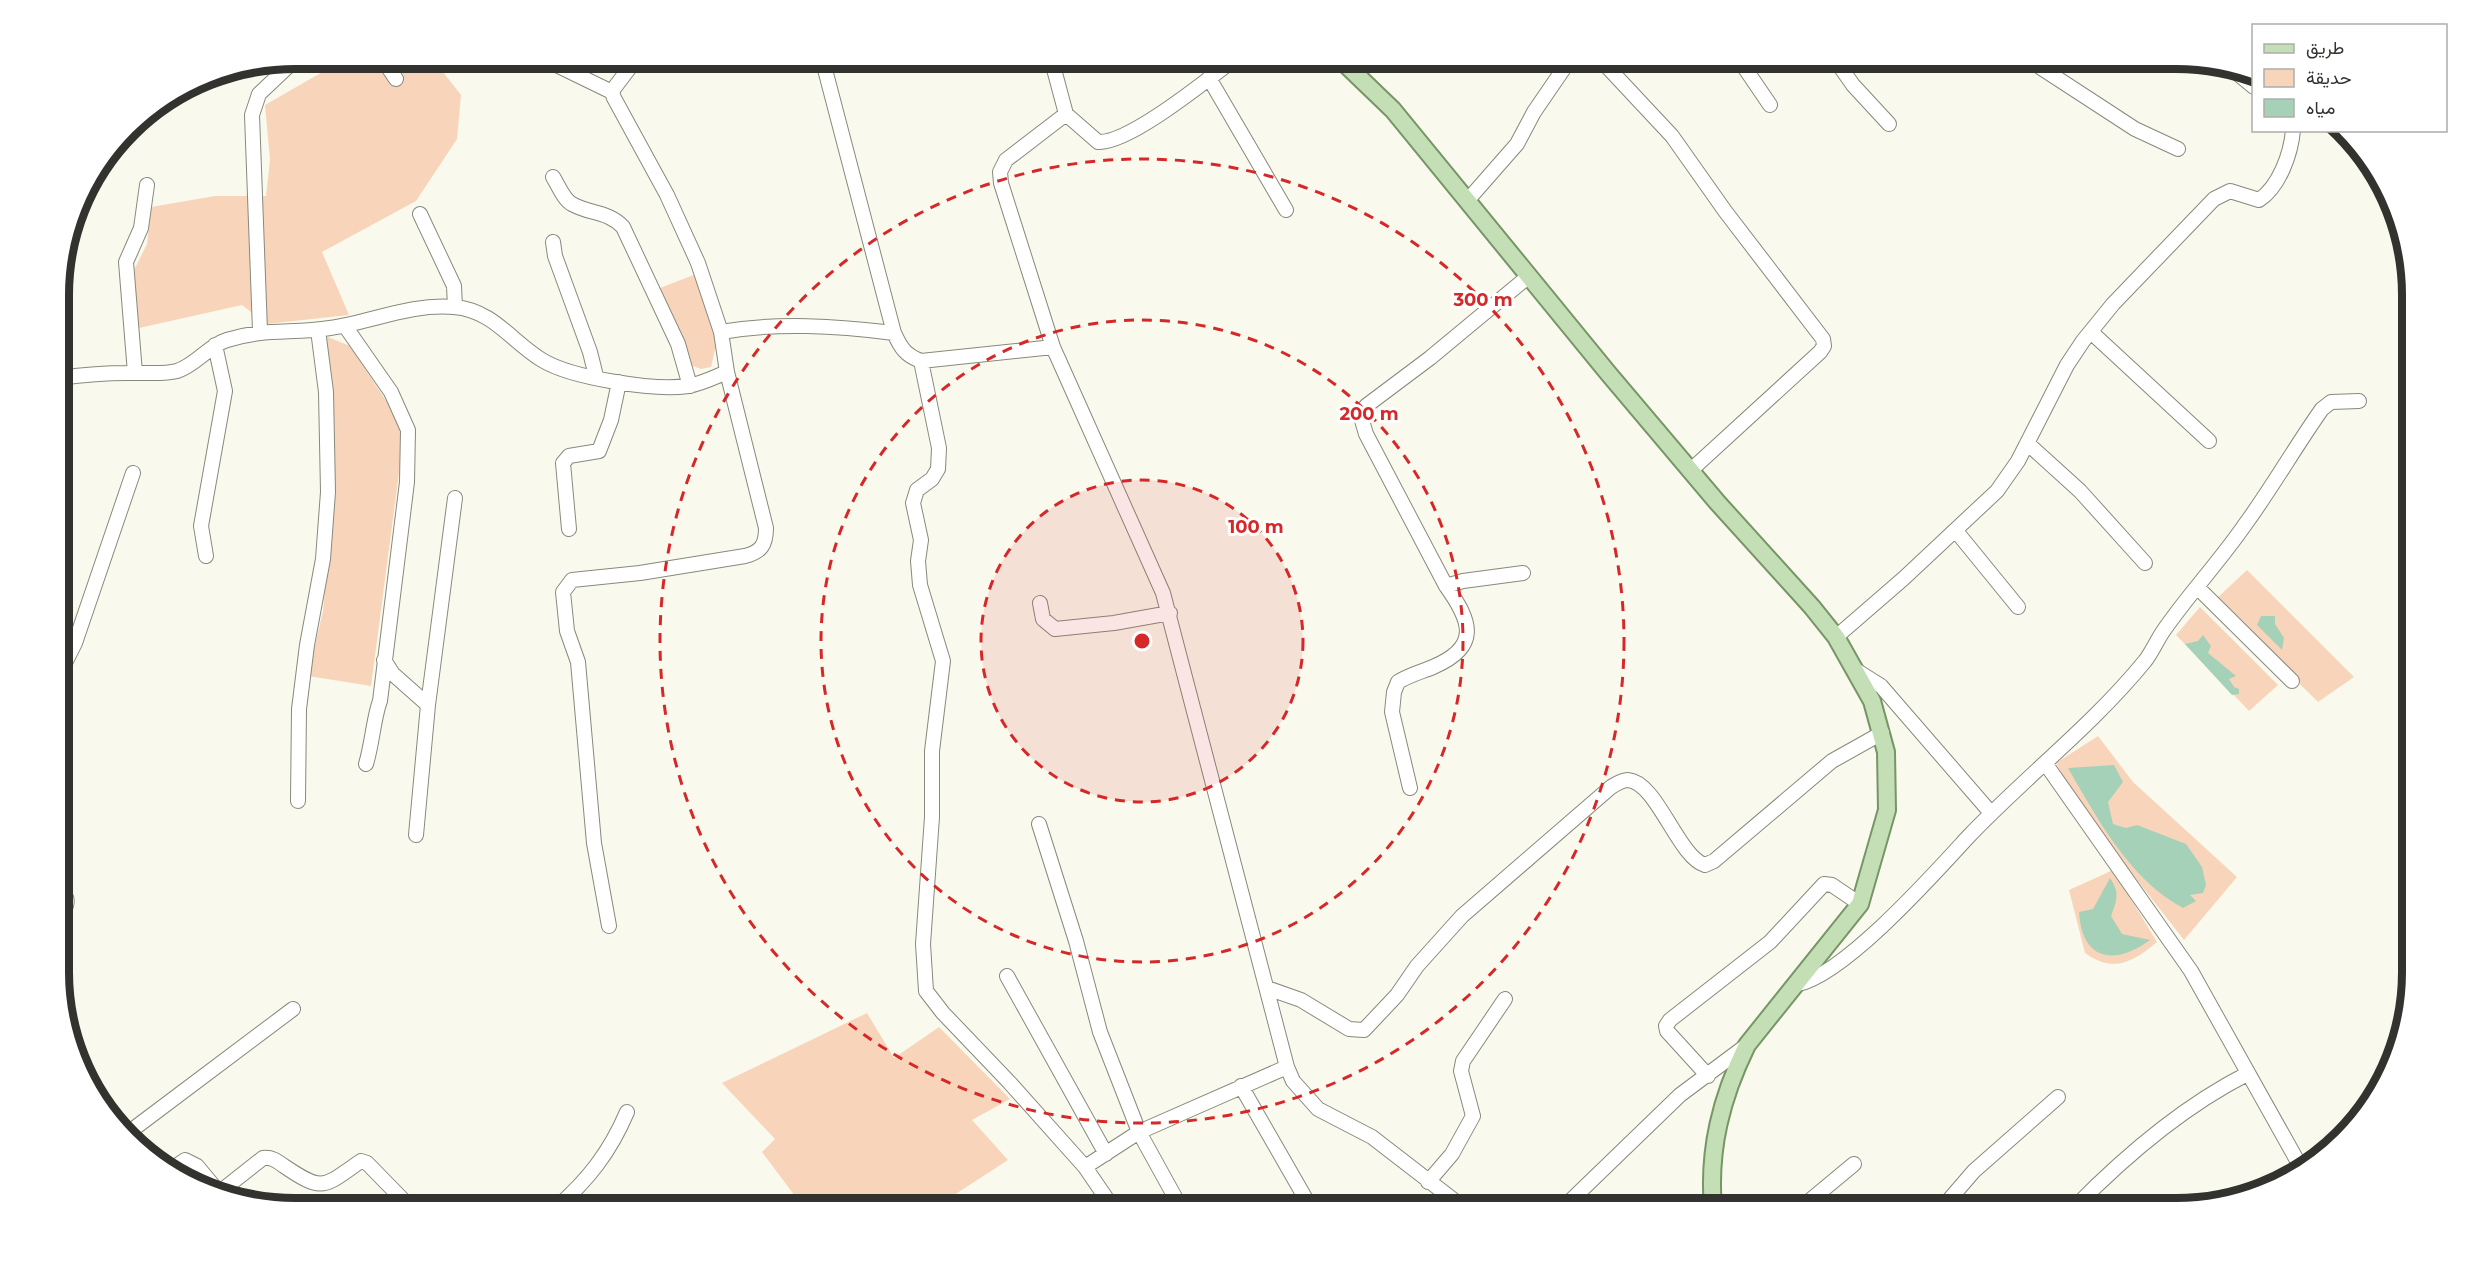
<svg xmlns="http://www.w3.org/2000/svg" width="2471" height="1267" viewBox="0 0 2471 1267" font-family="Montserrat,Vazirmatn,sans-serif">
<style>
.green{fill:#f8d5ba}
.water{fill:#a4d1b8}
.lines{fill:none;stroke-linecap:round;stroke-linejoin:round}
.minor-casing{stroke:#88897d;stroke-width:16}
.major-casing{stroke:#779567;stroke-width:20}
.minor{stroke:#fff;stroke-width:14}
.major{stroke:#c4dfb6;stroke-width:16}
.ring{fill:none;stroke:#d62828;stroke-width:3;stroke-dasharray:10 8}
.rim{fill:none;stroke:#32332e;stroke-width:8}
.centre{fill:#d62828;stroke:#fff;stroke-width:3}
.ring-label{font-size:18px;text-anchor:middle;font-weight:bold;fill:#d62828;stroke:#fff;stroke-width:6;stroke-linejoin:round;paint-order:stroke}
</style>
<rect width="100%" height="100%" fill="#f9faed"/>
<path class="green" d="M345,59H371L399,74L436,63L461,95L457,139L416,201L322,252L349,315L266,324L242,305L139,328L131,276L147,244L151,207L215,196H266L270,160L265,105Z
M696,274L717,341L711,367L701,369L687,364L660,288Z
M328,337L350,346L402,425L403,442L371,686L308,676L323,611L328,555L324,341Z
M2247,570L2354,677L2318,702L2215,600Z
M2200,607L2278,685L2249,711L2176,635Z
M2098,736L2133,782L2237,877L2184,940L2086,815L2056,763Z
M2113,870L2157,942C2132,963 2113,973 2085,953L2069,890Z
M867,1013L894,1058L939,1027L1010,1099L972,1120L1008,1160L934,1208H804L762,1152L775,1139L722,1083Z"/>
<path class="water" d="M2261,616H2275V624L2284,638L2282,650L2257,625Z
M2203,635L2211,646L2208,653L2236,676L2229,679L2234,687L2239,689V694L2232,695L2185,644L2198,641Z
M2114,765L2123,782L2108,802L2113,824L2126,828L2137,825L2186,844L2202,867L2206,885L2203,893L2190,895L2196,901L2183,908C2130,880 2097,818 2068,768Z
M2110,878C2120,893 2117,900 2111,916L2122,934L2150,940C2115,966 2082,961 2079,912L2093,909Z"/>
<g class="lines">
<g class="minor-casing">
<path id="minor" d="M382,58L396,79
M542,58L612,92
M637,58L615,87L612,92L614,98L667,195L698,263L721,332
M822,58L894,333C901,348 905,355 921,361L1053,347
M1051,58L1066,114
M1236,58C1208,79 1129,144 1098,142L1066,114L1006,160L1000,172L1001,183L1053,347L1163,593L1287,1067L1293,1081L1318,1109L1372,1137L1464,1208
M1599,58L1672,136L1725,211L1823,339L1824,346L1820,352L1690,471
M1738,58L1770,105
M1834,58L1853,85L1889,124
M2026,58L2135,129L2178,149
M2237,73L2254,87
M1209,78L1286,210
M553,177C558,185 564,200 572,204C589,214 608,211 623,227L678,344L690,386
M1467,201L1517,144L1534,112L1571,58
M420,214L454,286L455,307
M553,242L555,256L590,352L596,376
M345,326L391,392L408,430L407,482L380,701C374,716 372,745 366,764
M260,331L252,115L259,94L297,58
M2091,332L2209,441
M921,361L939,448L938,469L932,479L917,490L913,503L921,540L918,561L920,585L943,661L932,751V817L923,944L926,991L943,1013L1009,1082L1085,1167
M135,373L126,262L141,228L147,185
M59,378C82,375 104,373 127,373C143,372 161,375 177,371C196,365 208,346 227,340C264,328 293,334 330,328C371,322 412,303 454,307C493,310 512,342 542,360C571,378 655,391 688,386C701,384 715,377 727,372L721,332C777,322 837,326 894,333
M2027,443L2080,491L2145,563
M569,529L563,463L569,456L599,451L611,420L619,382
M1956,531L2018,607
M206,556L201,526L225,391L215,345
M1523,573L1463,581L1446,586L1366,434L1361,417L1366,406L1430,358L1529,276
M2198,588L2292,681
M1040,603L1043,619L1055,629L1114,623L1170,613
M1836,637L1903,579L1997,491L2018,461L2067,365L2083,341L2113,304L2214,199L2230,191L2259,200C2279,187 2291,154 2293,130
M384,660L393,674L428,705L455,498
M1854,669L1881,686L1991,813
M60,673L75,643L133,473
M2045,763L2191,971L2303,1171
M1410,788L1392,712L1394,692L1398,682C1409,675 1421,672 1433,667C1480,647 1472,622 1446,586
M298,801L299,709L307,645L323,559L328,492L326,392L318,330
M1039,824L1076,941L1100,1032L1139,1132L1181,1208
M416,835L428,705
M60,890C70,898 67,904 63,914
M609,926L594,843L578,662L567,631L563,592L572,580L640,573L745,556C761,552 766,545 766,528L727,372
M1007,976L1106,1154
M1798,984C1845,974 1933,875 1968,837C2025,777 2092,726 2145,661C2152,652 2157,640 2164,630C2189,594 2219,562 2244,526C2272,488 2295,447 2322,409L2331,402L2359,401
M1267,988L1301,1000L1349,1029L1364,1030L1397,995L1417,966L1462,916L1611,787C1616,784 1622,780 1628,780C1657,782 1678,857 1705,865L1714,861L1832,761L1882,733
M1708,1076L1667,1031L1666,1026L1670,1020L1770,942L1824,884L1832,885L1860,904
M1241,1086L1311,1208
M128,1133L293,1009
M172,1169L185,1160L197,1166L217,1190
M1428,1182L1452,1154L1473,1116L1461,1071L1463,1061L1505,999
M221,1191L263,1158C272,1157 277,1161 284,1166C324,1193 323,1187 361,1161L367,1163L411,1208
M556,1208C588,1180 610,1152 627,1112
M1113,1208L1085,1167L1139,1132L1287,1067
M1563,1208L1680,1095L1747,1045
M1801,1208L1854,1164
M1942,1208L1974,1171L2058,1097
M2074,1208C2125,1156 2182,1107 2247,1074"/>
</g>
<g class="major-casing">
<path id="major" d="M1339,58L1393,110L1608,373L1717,502L1812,607L1836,637L1872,701L1886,752L1887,810L1860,904L1747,1045C1721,1098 1708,1150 1713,1208"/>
</g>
<use href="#minor" class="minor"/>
<use href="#major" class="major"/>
</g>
<circle cx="1142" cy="641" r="161" fill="#d62828" fill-opacity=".12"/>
<g class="ring">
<circle cx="1142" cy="641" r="161"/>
<circle cx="1142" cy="641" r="321"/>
<circle cx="1142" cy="641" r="482"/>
</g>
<path d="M0 0H2471V1267H0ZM295 69H2176A226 226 0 0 1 2402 295V972A226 226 0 0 1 2176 1198H295A226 226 0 0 1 69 972V295A226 226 0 0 1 295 69Z" fill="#fff" fill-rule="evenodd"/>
<path class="rim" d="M295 69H2176A226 226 0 0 1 2402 295V972A226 226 0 0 1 2176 1198H295A226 226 0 0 1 69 972V295A226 226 0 0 1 295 69Z"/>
<circle cx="1142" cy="641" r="9" class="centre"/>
<g class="ring-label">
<text x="1483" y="306">300 m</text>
<text x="1369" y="420">200 m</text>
<text x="1256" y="533">100 m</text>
</g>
<rect x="2252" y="24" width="195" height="108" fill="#ffffff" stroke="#adadab" stroke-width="1.5"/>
<rect x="2264" y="44" width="30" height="9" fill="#c4dfb6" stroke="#adadab" stroke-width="1.5"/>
<text x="2306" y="54" font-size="18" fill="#32332e">طريق</text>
<rect x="2264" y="69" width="30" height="18" fill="#f8d5ba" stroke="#adadab" stroke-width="1.5"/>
<text x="2306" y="84" font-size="18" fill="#32332e">حديقة</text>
<rect x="2264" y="99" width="30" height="18" fill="#a4d1b8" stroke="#adadab" stroke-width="1.5"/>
<text x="2306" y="114" font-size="18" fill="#32332e">مياه</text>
</svg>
